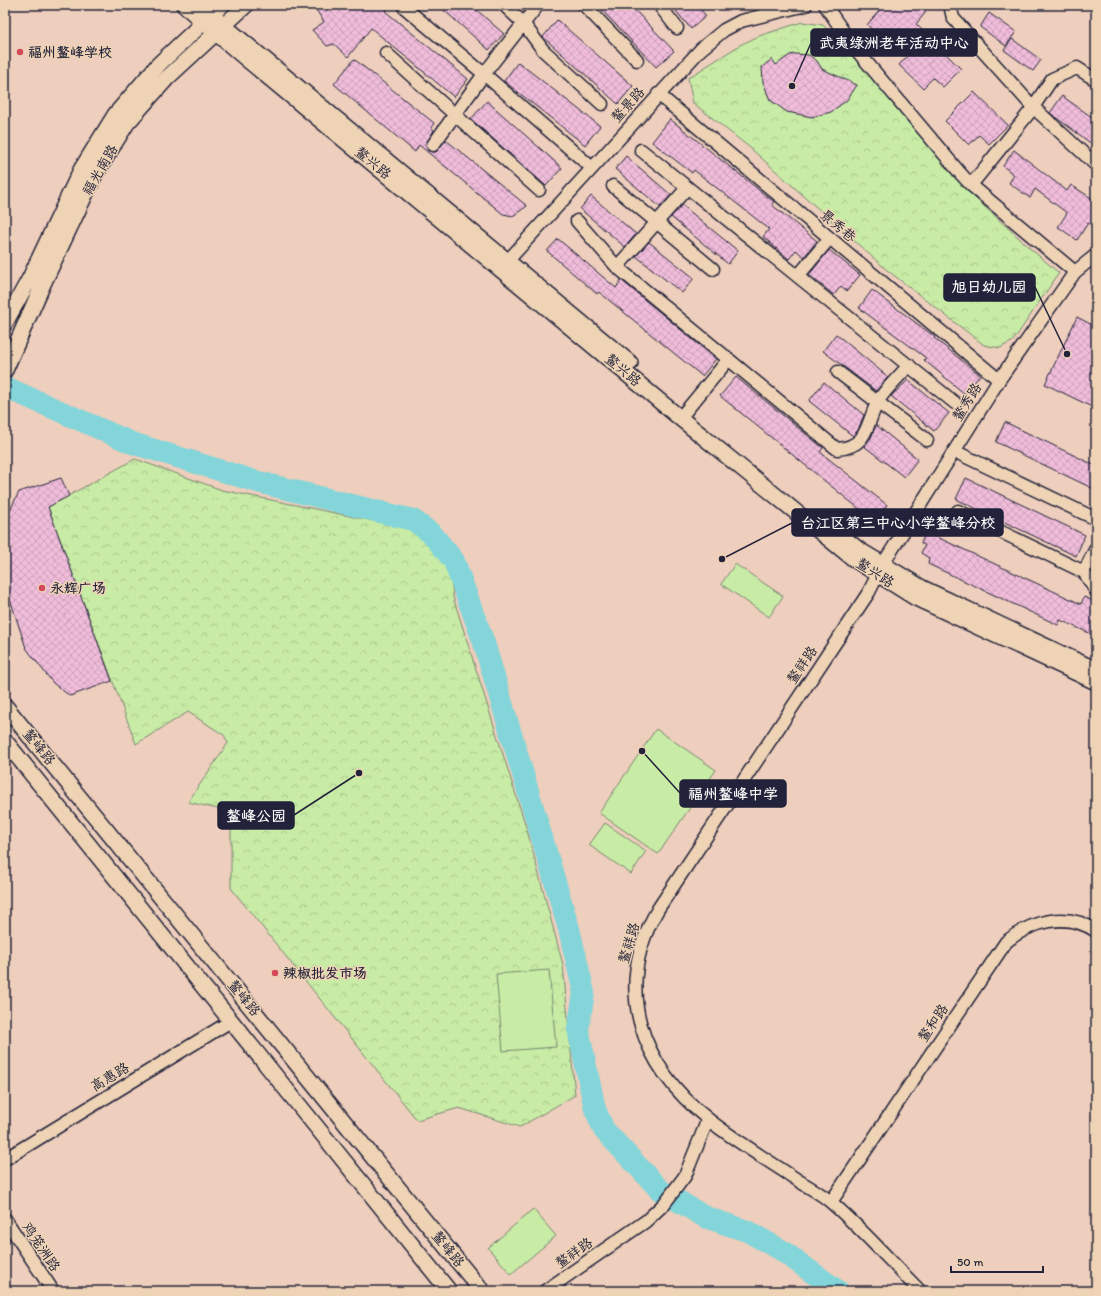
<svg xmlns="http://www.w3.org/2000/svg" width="1101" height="1296" viewBox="0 0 1101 1296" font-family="Itim,'LXGW WenKai TC',sans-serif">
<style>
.forest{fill:url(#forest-crowns);stroke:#758670}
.pitch{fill:#c8eba5;stroke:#758670}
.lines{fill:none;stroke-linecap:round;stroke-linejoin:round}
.river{stroke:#83d5d9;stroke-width:22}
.building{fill:url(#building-cross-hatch);stroke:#22223b}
.minor-casing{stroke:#22223b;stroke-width:15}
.major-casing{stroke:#22223b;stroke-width:18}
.minor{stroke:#eed3b5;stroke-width:12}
.major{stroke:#eed3b5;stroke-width:15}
.poi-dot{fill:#d1495b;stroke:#eed3b5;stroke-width:1.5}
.labels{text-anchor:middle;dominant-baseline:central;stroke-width:3;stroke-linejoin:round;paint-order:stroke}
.poi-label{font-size:14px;font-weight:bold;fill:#22223b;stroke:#eed3b5;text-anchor:start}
.street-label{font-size:14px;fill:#22223b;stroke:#eed3b5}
.leader{fill:none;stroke:#22223b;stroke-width:1.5}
.callout-dot{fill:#22223b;stroke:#eed3b5;stroke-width:1.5}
.callout{fill:#22223b;stroke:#22223b;stroke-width:1.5}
.callout-label{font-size:15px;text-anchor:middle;font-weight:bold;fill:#fff}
</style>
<defs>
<pattern id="forest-crowns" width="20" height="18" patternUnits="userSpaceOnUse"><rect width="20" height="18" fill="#c8eba5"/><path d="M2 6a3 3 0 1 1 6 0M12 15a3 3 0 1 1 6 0" fill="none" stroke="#acc98f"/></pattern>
<pattern id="building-cross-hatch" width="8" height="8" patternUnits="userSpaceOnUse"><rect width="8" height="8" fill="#efbcd9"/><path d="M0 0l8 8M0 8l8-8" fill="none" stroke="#cda1bb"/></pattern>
</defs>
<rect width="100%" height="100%" fill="#eecebc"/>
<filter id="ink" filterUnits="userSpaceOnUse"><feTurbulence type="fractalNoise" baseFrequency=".025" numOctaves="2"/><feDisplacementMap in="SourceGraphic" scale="8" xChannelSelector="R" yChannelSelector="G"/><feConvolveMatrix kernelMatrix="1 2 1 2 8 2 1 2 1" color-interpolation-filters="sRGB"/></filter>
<g filter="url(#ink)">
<path class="forest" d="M802,22L823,25L854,56L974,197L1032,250L1059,273L1013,341L1000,348L984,345L887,270L749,147L693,103L688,78L740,45L759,36Z
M135,459L222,490L408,528C436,545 451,564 453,597L527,830L563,965L575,1095L520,1127L459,1108L417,1120L231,888V812L188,802L228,743L224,735L188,712L136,744L48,507Z"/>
<path class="pitch" d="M735,564L783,596L769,617L721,584Z
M656,729L716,770L658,854L599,813Z
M605,823L646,851L631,874L589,845Z
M549,970L556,1047L503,1051L496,974Z
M533,1209L556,1236L511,1274L488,1248Z"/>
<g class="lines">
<path class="river" d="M5,387L132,443L258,482L413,520L432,534L454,561L484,643L569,929L584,993L578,1029L595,1109L604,1130L660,1190L705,1217L747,1231L781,1250L838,1291"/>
</g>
<path class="building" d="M313,5H390L385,11L468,79L454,97L371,28L348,57L334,44L327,46L312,30L324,22Z
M438,5H471L504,34L489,50Z
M597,5H630L674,51L656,67Z
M671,5H697L706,16L691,29Z
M884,5H917L926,12L916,24L961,69L943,87L933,78L923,88L899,65L914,49L895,33L887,42L867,25Z
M989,13L1016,32L1006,46L980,27Z
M557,20L633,86L618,104L543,37Z
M1012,39L1041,60L1033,71L1004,50Z
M795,54L809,55L817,61L822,69L857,85L847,100L831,112L812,117L787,112L770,100L763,82L762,67L772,59L776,65L790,55Z
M354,59L434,123L431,128L434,130L426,144L428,151L436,152L446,140L527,206L513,216L503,214L419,145L415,152L334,84Z
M518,62L600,126L585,145L504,81Z
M974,92L1008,125L989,144L979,135L969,145L945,121Z
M1062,96L1096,120V147L1050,113Z
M487,101L562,168L546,186L471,119Z
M670,119L774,202L772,205L817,241L804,257L796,250L789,259L763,237L769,229L694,170L692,173L652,142Z
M1014,150L1067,191L1071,185L1096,201V228L1088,223L1077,240L1058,227L1067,213L1035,189L1030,198L1009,183L1014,175L1003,166Z
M626,156L671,195L660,207L615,169Z
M591,196L636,234L625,247L580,209Z
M682,205L738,251L728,264L671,217Z
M558,239L616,288L621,280L716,359L702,376L599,292L597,294L547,251Z
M649,242L694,278L682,293L636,256Z
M829,250L860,275L847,291L841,286L834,295L809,275Z
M872,290L935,337L934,338L980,375L965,394L924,360L926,358L859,308Z
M1077,317L1096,327V409L1045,384Z
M836,334L888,377L876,391L823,351Z
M736,377L823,448L820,452L887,505L880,514L868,516L720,396Z
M908,380L949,413L934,431L891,396Z
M824,382L864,415L858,430L853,436L809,401Z
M1005,422L1096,466V490L996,442Z
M876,425L918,459L904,477L864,446L871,438Z
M61,478L69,496L48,507L112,681L70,696L53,683L26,648L5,584V520L19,492Z
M966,478L1085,535L1076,556L956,499Z
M926,532L1081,604L1084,597L1096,602V636L1060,620L1058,625L928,564L929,558L921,553L925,545L921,543Z"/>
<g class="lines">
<g class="minor-casing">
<path id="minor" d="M504,5L523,23L543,50L602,104
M584,5L637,60
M659,5L677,28
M825,5L853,46L960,173L971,185L1075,272
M950,5L953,18L1033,107L1096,165
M404,7L484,74L591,167
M386,53L539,190
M658,94L999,380
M433,145L484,74L538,5
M641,150L955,403
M971,185L1029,113L1052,79L1077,68L1096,80
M613,186L713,269
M577,221L617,267L837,449C868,447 866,425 877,403C883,391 900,376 909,365
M617,267L687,188
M501,268L701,49L724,30L741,21L806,5
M798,276L829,239
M838,372L927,440
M680,418L728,360
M954,451L1096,519
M958,511L1084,572L1096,591
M1084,572L1096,548
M5,1159L231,1021
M831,1202L1006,942C1031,921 1067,911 1096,931
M5,1219L53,1291
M545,1291L646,1221L664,1204L685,1176L708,1119
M920,1291C891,1262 863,1230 832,1203C822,1194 810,1188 799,1181C769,1161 737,1142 709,1120C640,1065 612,988 658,909L869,592L883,564L999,380L1075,272L1096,255"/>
</g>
<g class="major-casing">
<path id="major" d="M184,5L243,56L680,418L855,560L914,597L1096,682
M199,5L630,363
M5,323L30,278L81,170L115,115L159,64L222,5
M5,370L43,284L94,176L127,123L167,78L246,5
M843,537L859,550L922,588L1096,670
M5,706L482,1291
M5,741L449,1291"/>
</g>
<use href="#minor" class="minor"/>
<use href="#major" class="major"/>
</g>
</g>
<g class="poi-dot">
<circle cx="20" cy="52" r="4"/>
<circle cx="42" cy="588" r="4"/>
<circle cx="275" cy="973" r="4"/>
</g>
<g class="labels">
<g class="poi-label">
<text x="28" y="52">福州鳌峰学校</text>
<text x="50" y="588">永辉广场</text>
<text x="283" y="973">辣椒批发市场</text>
</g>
<g class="street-label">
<text transform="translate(628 105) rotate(-48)">鳌景路</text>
<text transform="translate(373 163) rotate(39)">鳌兴路</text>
<text transform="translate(100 170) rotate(-60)">福光南路</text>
<text transform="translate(838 226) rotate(40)">景秀巷</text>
<text transform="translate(623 370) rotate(40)">鳌兴路</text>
<text transform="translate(967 402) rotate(-58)">鳌秀路</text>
<text transform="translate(875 573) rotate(33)">鳌兴路</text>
<text transform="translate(802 665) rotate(-56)">鳌祥路</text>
<text transform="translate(39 747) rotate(51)">鳌峰路</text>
<text transform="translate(629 943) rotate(-73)">鳌祥路</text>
<text transform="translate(244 998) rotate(51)">鳌峰路</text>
<text transform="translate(933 1023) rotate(-56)">鳌和路</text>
<text transform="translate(110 1077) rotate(-31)">高惠路</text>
<text transform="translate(41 1247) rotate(56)">鸡笼洲路</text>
<text transform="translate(448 1249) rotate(51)">鳌峰路</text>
<text transform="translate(574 1253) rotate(-35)">鳌祥路</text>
</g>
</g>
<path class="leader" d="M792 86L811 43M1067 354L1035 287M722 559L792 523M642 751L680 793M359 773L294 815"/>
<g class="callout-dot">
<circle cx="792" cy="86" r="4"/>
<circle cx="1067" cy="354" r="4"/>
<circle cx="722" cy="559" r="4"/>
<circle cx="642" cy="751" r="4"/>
<circle cx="359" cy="773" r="4"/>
</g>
<g class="callout">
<rect x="811" y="29" width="166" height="27" rx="4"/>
<rect x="944" y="274" width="91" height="27" rx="4"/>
<rect x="792" y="509" width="211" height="27" rx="4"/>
<rect x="680" y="780" width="106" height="27" rx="4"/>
<rect x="218" y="802" width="76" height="27" rx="4"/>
</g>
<g class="callout-label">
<text x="894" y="48">武夷绿洲老年活动中心</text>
<text x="989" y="292">旭日幼儿园</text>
<text x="898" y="528">台江区第三中心小学鳌峰分校</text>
<text x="733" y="799">福州鳌峰中学</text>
<text x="256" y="821">鳌峰公园</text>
</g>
<rect width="1101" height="1296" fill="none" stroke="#eed3b5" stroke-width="20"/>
<rect x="10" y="10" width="1081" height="1276" fill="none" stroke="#22223b" stroke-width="1.5" filter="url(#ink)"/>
<path d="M951 1266v6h92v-6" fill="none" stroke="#22223b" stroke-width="2"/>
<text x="957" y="1266" font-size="12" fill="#22223b" stroke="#eed3b5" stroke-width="3" paint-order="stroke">50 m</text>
</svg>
